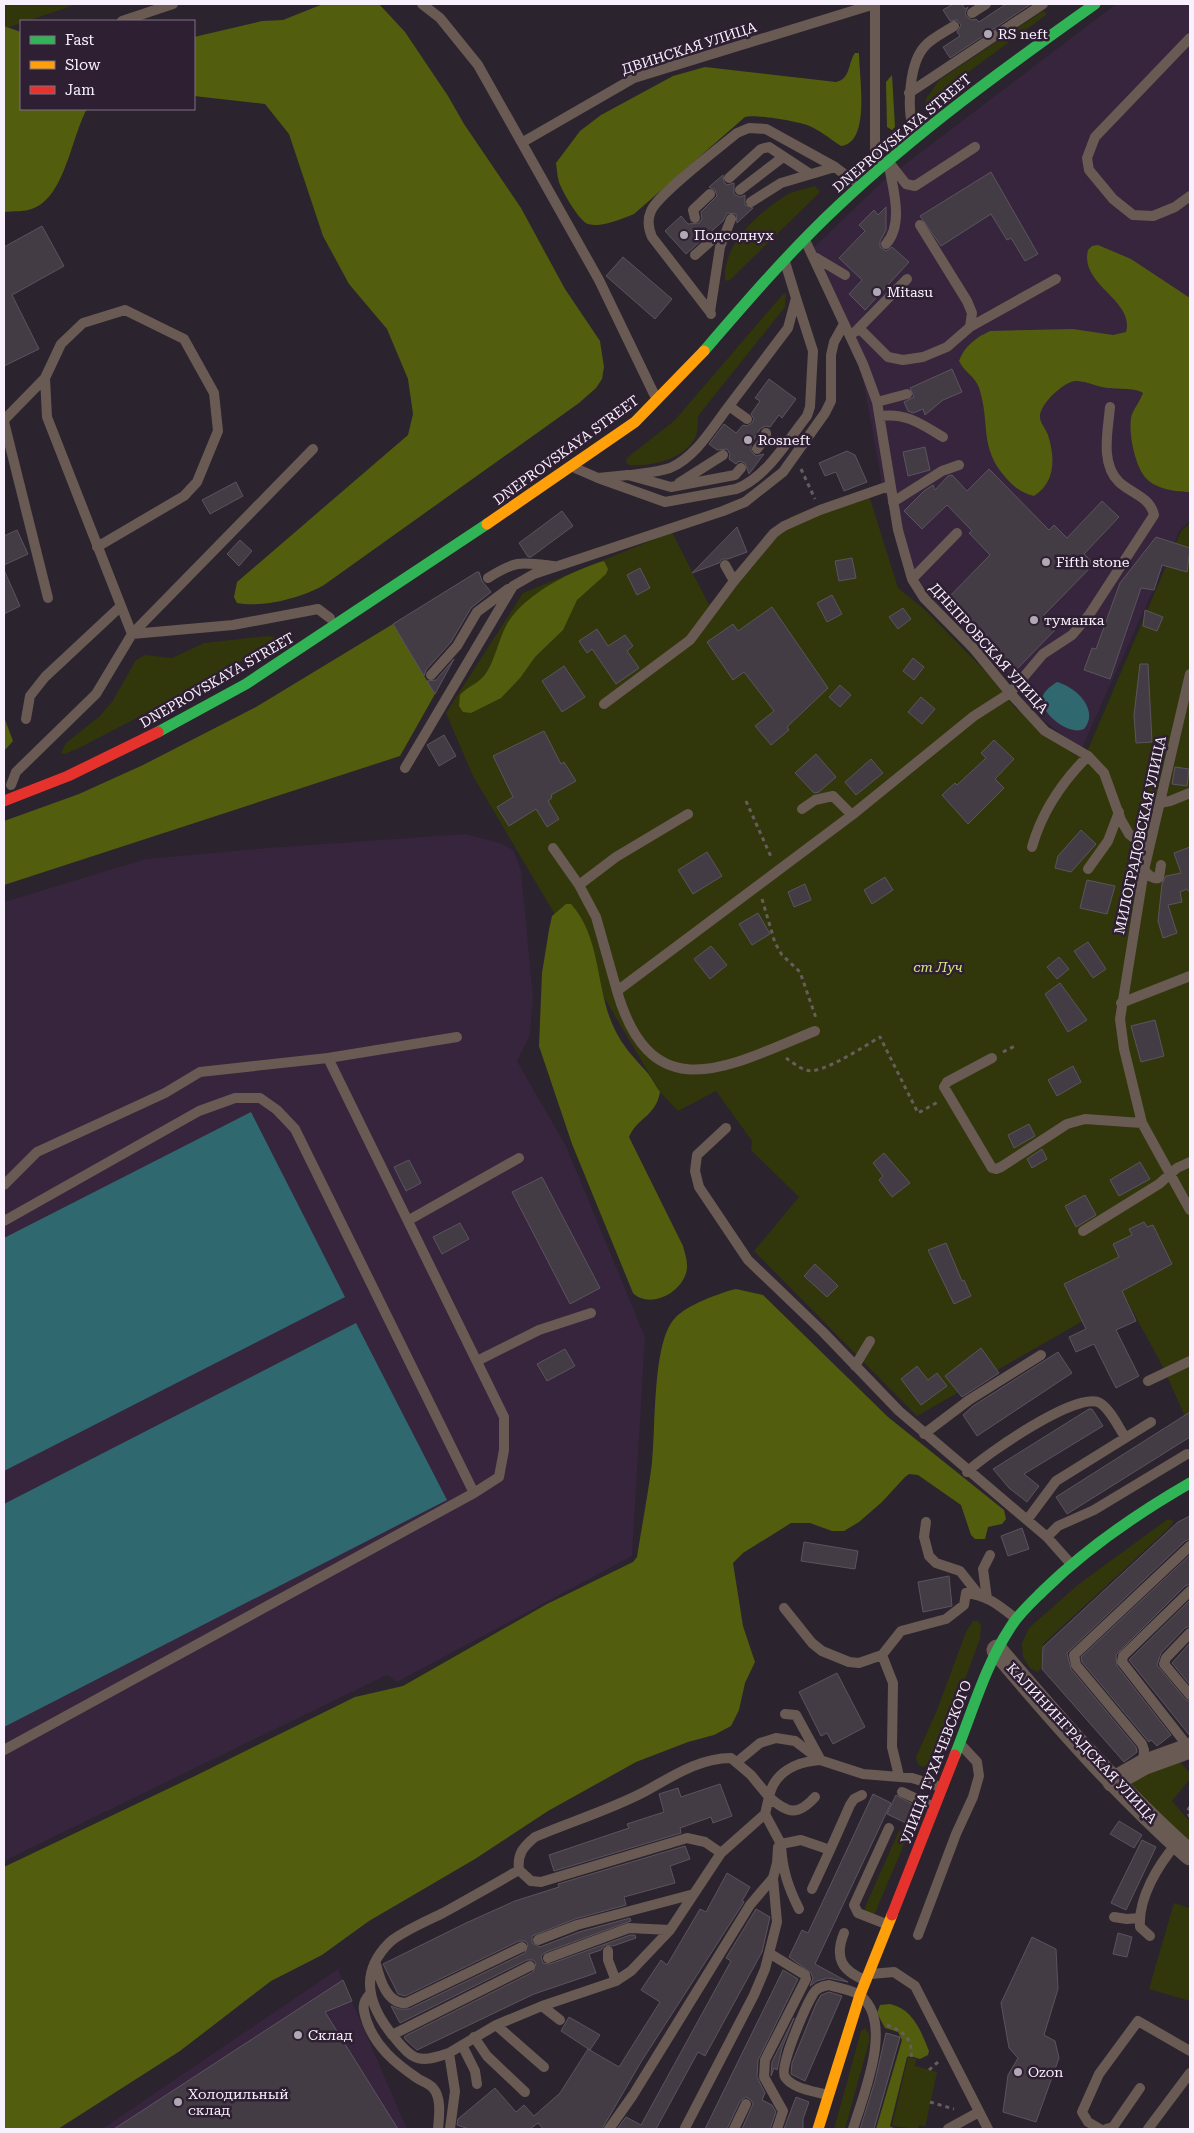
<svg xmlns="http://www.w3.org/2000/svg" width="1194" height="2133" viewBox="0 0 1194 2133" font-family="'Roboto Serif',serif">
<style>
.built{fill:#36253c}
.green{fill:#31370b}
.forest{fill:#535d0e}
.water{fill:#306870}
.building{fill:#433c45;stroke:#5b545e}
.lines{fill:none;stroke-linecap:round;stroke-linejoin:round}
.path{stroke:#675d5d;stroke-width:3;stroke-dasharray:4 4;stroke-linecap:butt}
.lane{stroke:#695a53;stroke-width:10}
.street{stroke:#695a53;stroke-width:21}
.fast{stroke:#30b455;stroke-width:11}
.slow{stroke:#ff9f0a;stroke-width:11}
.jam{stroke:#e5322d;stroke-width:11}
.poi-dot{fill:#b1a8b5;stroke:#2e1f32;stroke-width:2}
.labels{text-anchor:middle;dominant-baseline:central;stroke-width:5;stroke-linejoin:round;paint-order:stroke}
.poi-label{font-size:14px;fill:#f9f0fd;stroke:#2e1f32;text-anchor:start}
.street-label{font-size:14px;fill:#f9f0fd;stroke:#2e1f32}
.park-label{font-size:14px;font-style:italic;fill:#d3e87a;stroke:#2e1f32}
</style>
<rect width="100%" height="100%" fill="#2b232e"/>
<path class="built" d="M1116,4H1190V521L1180,530L1081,750L1033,712L1005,675L937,606L917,577L901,548L882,484L861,368L808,253L883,181Z
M465,834L500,843L513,850L521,870L533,998L530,1035L517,1061L566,1146L645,1337L632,1556L397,1682L387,1675L4,1861V902L146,859L268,848Z
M338,1969L407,2129H102Z"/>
<path class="green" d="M4,4H77L4,29Z
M1043,11L1046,12V15L925,104L926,99L939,80Z
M815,186L820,192L730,280L725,281C722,245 757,214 785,196C794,190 806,189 815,186Z
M784,293L786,294L785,307L698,416C698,422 698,430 696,436C686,459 651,467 629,465L626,462L627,458L674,421Z
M867,489L898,588L924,609L989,675L1015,708L1077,756L1087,752L1181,531L1190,523V1428L1163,1367L1125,1297L917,1416L754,1251L799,1197L751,1150L752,1141L716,1091L678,1111L660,1092L473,776L446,713L523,593L672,532L709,605L772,531L792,516Z
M268,636L274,637L276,640L206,682L79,748L65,754L61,753L66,743L100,716L112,702L136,660L145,655L172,658L204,643Z
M1168,1519L1174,1521L1168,1529L1043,1644L1041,1668L1038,1672L1030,1668L1023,1657L1022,1643L1029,1628L1079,1584Z
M973,1621H978L981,1625L980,1639L936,1758L929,1765L922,1767L918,1764L916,1757L937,1710L966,1632Z
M1180,1762L1189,1772L1190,1779L1172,1801L1190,1822V1842L1132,1787L1133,1781L1136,1777Z
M905,1829L908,1835L875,1913L871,1915L865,1910V1907L899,1831Z
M1174,1903L1190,1908V2001L1149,1989Z
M865,2028L869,2034V2042L845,2129H834L861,2031Z
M908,2057L916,2059L915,2066L937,2072L925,2127L919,2125L918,2129L892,2126Z"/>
<path class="forest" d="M323,4H379L405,32L448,96L464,124L521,208L565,289L600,341L604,367L602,379L596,388L579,403L324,585C302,598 262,608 237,603L234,597L237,582L408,435L413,414L408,379L387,329L349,284L323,236L289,134L265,104L194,96V37L262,21L283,20Z
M4,26L21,32V109H87C72,135 65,196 34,208C26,212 13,211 4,212Z
M855,53H859C859,76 871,143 841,146C830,139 820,130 807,125C795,121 756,114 745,117L634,214C621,219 602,228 588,224C579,221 562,191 559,182C557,176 557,169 556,163L580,131L601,115L673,76L705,67L836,82C851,79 848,62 855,53Z
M892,75L895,127L892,130L887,127L886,82Z
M1098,245L1131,259L1190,298V492C1177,492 1155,489 1146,478C1135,467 1127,429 1132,414C1135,407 1140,401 1143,393C1136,387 1113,390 1102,387C1094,385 1084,381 1076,381C1064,381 1039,405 1040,417C1040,423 1046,429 1048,435C1055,457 1056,482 1034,496C1022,493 1015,488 1006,478C978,446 991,424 979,388C975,376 964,372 959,361C964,346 977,337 990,331L1073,329L1113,335L1126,332C1135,300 1079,285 1088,250L1092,246Z
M604,561L608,569L606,574L577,600L563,630L535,657L520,678L501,698L471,713L463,712L459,706L460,695C467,687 477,684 484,676C495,662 498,640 507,624C524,594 573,570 604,561Z
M393,624L435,694L400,756L4,885V821L79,794L143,765L256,707Z
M4,717L13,741L4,751Z
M566,904H571C602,938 595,990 615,1030C623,1046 633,1057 645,1070C651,1076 655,1085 660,1092C656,1116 637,1118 629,1137L683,1246C685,1254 689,1264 686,1273C680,1294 649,1309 633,1293L572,1144L539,1046L542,973L549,930L552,916Z
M736,1289L763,1295L888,1417L1004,1510L1006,1519L1002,1524L988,1527L985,1539H975L971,1535L961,1505L918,1475L909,1474L905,1477L882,1502L859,1522L844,1531H832L810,1523H791L743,1553L733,1563L743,1626L755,1662L745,1683L739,1710L731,1726L714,1735L688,1742L636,1762L548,1811L475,1859L369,1921L322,1955L271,1981L180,2051L58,2129H4V1867L197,1775L355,1697L403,1686L547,1604L633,1562L637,1557C642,1525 648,1494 652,1463C656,1428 652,1342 675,1318C687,1305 719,1293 736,1289Z
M890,2004C913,2009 921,2031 929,2051L928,2055L920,2059L910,2056L907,2057L890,2126L896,2129H876L902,2040L898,2032L885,2028L877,2013L880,2005Z"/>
<path class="water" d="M1057,682C1076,687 1100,710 1084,729C1070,736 1042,715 1042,700C1042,692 1051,686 1057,682Z
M251,1112L345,1297L4,1471V1238Z
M356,1323L447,1500L4,1727V1504Z"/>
<path class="building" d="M953,4H962L965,9L968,7L965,13L967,17L972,20L976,19L979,22L1006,4H1031L950,58L943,47L960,36L957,32L961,25L957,20L950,21L943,10Z
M991,172L1038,254L1025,261L1011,238L1007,240L991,214L941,246L920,216Z
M723,175L724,182L727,185L734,183V194L740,197L745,195V205L753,208L737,223L736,214L727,213L723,221L686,254L665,231L681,216L688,224L699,223L702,219L701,212L717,196L715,190L709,187Z
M886,207V230L880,241V247L886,251L892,247L909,262L865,310L849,294L862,280L839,258L865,231L859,225L874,210L878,215Z
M42,226L64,266L12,295L39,349L4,366V247Z
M623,257L672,299L655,319L606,276Z
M952,369L962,392L943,400L925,415L923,409L913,413L908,411L904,402L914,397L910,388Z
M769,379L796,399L782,418L779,415L770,427L766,426L760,429L751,445V451L756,456L764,454L749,474L745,463L739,461L736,464L729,459L730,454L727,449L717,450L709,444L724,424L736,433L743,425L747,426L752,423L754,419L751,414L760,401L755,398Z
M925,447L930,470L908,476L903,452Z
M847,451L855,455L867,482L844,491L836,472L825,476L819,463Z
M989,469L1049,530L1054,525L1067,538L1102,501L1119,517L1084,554L1094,564L1044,615L1057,628L1015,671L962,618L966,614L949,597L990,555L969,533L972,531L947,505L922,529L904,511L924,491L933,485L935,490L948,476L952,475L967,491Z
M236,482L243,496L210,514L202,500Z
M562,511L573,526L531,557H528L519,543Z
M737,527L747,552L728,559H722L719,563L692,573Z
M17,530L28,554L4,565V536Z
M1156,537L1190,548L1187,572L1162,565L1154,590L1141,588L1110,679L1084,670L1092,648L1096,649L1120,583Z
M240,540L252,551L239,566L227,554Z
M852,558L856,578L839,581L835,561Z
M640,568L650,588L637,595L627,575Z
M4,570L20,606L4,614Z
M477,572H479L482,581L491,592L471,608L451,642L426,670L424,676L393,624Z
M832,595L842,614L827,622L817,603Z
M772,607L828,688L787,727L789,730L771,745L755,726L774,711L744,672L733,680L707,642L733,624L738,631Z
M903,608L911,619L898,629L889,617Z
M1145,610L1163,617L1157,631L1143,626Z
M597,629L608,646L625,635L633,646L627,651L639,668L616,684L592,649L587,653L579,641Z
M913,658L924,667L914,680L903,671Z
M454,659L435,694L427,681L436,680Z
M1140,664H1148L1152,742L1136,743L1134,715Z
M564,666L585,697L562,712L542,681Z
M840,685L851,695L840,707L829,697Z
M921,697L935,709L922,724L908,712Z
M544,731L561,764L564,762L576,781L551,795L552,798L548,801L559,819L547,827L536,809L509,826L497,807L513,797L493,756Z
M444,735L456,756L439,766L427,745Z
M994,740L1014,759L995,779L1004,788L968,824L942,795L955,783L957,785L986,758L981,753Z
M816,754L836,777L819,792L814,793L795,773Z
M871,759L883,773L856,795L845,782Z
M1175,767L1189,769L1187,786L1172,784Z
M1081,830L1096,844L1071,872L1055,868L1058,856Z
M1190,847V893L1187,889L1180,892L1182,902L1168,905L1177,933L1163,938L1158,921L1162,884L1166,876L1181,873L1174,853Z
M707,852L722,876L693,894L678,870Z
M885,877L893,890L872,904L864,890Z
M1087,880L1115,886L1107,914L1080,908Z
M805,884L811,900L794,907L788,892Z
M758,913L770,934L752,945L739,924Z
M1088,942L1106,969L1093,978L1074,951Z
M711,946L727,965L710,979L694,959Z
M1059,957L1069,969L1057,979L1047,967Z
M1060,983L1087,1020L1068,1032L1045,994Z
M1155,1020L1164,1056L1141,1062L1131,1026Z
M1073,1066L1081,1082L1057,1096L1048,1080Z
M1029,1124L1035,1136L1014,1148L1008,1135Z
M1042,1149L1047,1159L1032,1168L1027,1159Z
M884,1153L910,1183L892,1197L879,1180L883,1176L873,1163Z
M409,1160L421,1183L406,1191L394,1167Z
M1140,1162L1150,1179L1119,1196L1110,1180Z
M542,1177L600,1288L570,1304L512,1192Z
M1085,1195L1096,1215L1076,1227L1065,1206Z
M1144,1222L1147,1227L1153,1225L1172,1264L1122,1291L1136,1321L1116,1330L1139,1376L1116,1388L1094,1344L1076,1352L1069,1337L1086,1329L1064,1284L1119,1257L1113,1244L1132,1235L1129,1229Z
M460,1223L469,1239L442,1254L433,1237Z
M946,1243L962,1281L964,1280L971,1296L954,1304L928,1250Z
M815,1264L838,1286L827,1297L804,1276Z
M981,1348L999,1373L962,1397L945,1376Z
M565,1349L575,1366L547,1381L537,1364Z
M1058,1352L1072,1373L977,1436L963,1415L973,1406Z
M917,1366L928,1380L937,1373L947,1386L921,1405L901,1379Z
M1089,1409H1092L1103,1426L1024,1474L1039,1486L1027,1502L1009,1488L993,1469Z
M1190,1412V1437L1067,1514L1056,1497Z
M1190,1516V1539L1185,1541L1067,1653L1071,1669L1136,1747L1137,1752L1124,1762L1042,1669L1043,1647L1178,1522Z
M1022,1528L1029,1549L1008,1556L1001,1536Z
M804,1542L858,1551L855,1569L801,1561Z
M1190,1555V1584L1185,1586L1116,1655L1117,1666L1171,1735L1157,1746L1151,1740L1149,1742L1082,1662L1081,1657Z
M949,1576L952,1606L923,1612L918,1582Z
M1190,1600V1626L1185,1628L1161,1653L1157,1665L1185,1699L1190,1702V1736L1129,1660Z
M1190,1643V1685L1172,1663Z
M837,1673L865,1727L833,1744L827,1733L821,1736L799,1692Z
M720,1784L732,1816L713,1823L711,1817L680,1828L681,1833L554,1871L549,1855L629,1828L627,1824L664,1812L659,1794L678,1788L681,1797Z
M873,1794L891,1803L815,1964L848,1982L828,1978L817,1981L810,1986L813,1978L811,1973L789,1957L802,1930L808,1933Z
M896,1795L914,1805L906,1823L887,1814Z
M1119,1821L1142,1835L1134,1848L1110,1834Z
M1142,1840L1156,1847L1126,1910L1111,1903Z
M685,1846L690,1859L670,1866L675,1883L624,1897L626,1905L575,1919L532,1936V1943L540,1947L579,1932L630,1918L631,1921L546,1952L541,1956L543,1963L550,1964L630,1935H635L636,1938L613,1946L605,1945L601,1950L589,1954L596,1973L534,1994L417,2050L406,2040L404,2037L407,2035L533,1972L536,1963L533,1960H527L400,2023L391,2006L399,2009H409L525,1953L528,1944L525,1941H519L405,1996L398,1994L383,1964L466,1923L515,1901L559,1887L558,1884Z
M727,1873L750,1887L742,1901L744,1902L641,2062L602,2129H543L538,2123L530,2129H469L457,2125L458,2119L495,2088L516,2112L524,2105L534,2116L560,2093L588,2049L619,2067L660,2002L641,1990L661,1960L667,1965L700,1909L706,1912Z
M756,1909L770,1917L762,1952L705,2056L698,2052L656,2129H617L626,2117L641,2125L731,1961L726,1958Z
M1118,1933L1132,1937L1127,1957L1113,1954Z
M1032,1937L1056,1949L1058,1989L1044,2035L1055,2041L1059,2058L1036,2122L1003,2112L1008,2075L1018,2058L1009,2048L1001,2003Z
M783,1970L798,1979L758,2060L757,2077L765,2093L762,2100L772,2105L776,2112L770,2129H742L753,2104L751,2100L746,2097L740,2101L727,2129H705Z
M343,1980L352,2001L325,2012L398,2129H114Z
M829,1992L842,1996L805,2081L791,2074L792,2063L816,2004L821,1995Z
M569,2017L600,2035L590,2050L561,2031Z
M794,2018L782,2048L777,2070L774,2068L771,2076L772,2062Z
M886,2033L900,2037L874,2129H860L875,2081Z
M796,2097L809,2102L803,2119V2129H784Z"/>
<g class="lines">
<path class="path" d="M801,469L815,499
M746,801L772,859
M762,899L775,943L782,955L800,972L816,1018
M1003,1052L1017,1045
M786,1058C792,1062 799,1068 806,1070C820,1076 866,1045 880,1037L918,1113L938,1102
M1190,1807L1187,1811L1190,1817
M887,2025C904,2032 913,2038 911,2058
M929,2070L938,2062
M930,2102L954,2109"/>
<path class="lane" d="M422,4L440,18L478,65L599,280L654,394
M972,13L986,4
M122,21L173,4
M1190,38L1095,137L1087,158L1089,170L1113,199L1133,215L1153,216L1175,207L1190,196
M909,93L1043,4
M913,128C907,107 909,63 925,46C932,38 945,32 954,26
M523,142L634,78L875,4
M875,161V4
M729,178L761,149L769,147L810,174
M740,190L783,157
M751,202L781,183L835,167L852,180
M695,218L693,210L710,194
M920,225L967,301L972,313L970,327
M805,240L863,364L877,402L898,530L912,579L924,598L974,649L1010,693L1045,731L1088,756L1104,773L1121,820L1129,834L1148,849
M886,244C905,223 892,186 888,161L906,184L915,186L975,147
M695,255L713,239
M813,256L845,275
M710,312L652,237C648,228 647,220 651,211C658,194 719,148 737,133L749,128L766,129L835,167
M711,314L710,312L720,247L731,219
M859,328L888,357L903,360L923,357L947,347L970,327L1056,279
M855,332L907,279
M877,402L907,394
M881,416C907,413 921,424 943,437
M747,419L729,406L788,328L796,298L785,262
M4,420L45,378
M4,422L48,598
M757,449L766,437V433
M575,468L598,478L628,475L671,487L735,475L741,468
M631,475C643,473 658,472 670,468C696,457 712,428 729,406
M598,478L665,502L736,489C767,477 787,441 807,416L810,407L813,351L796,298
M679,483L723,455
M893,502L942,471L959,465
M97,547L184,496L197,482L218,431L214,393L184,339L125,310L83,323L61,344L45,378L47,417L132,634L313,449
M725,565L734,581
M488,578C516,560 521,562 553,566
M912,579L957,533
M1190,674L1144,870L1120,1019L1124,1049L1142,1123L1190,1210
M431,675L457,646L477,612L508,589
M604,704L690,640L734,581L774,533L784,526L820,510L889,486
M26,719L30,696L45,677L121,606
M405,768L513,586L534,574L723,511L745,502L783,472L825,413L831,401V355L834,342L844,324
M11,785L16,772L96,694L132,634L233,625L318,609L330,618
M1160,803L1170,801L1190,793
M802,809L815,800L833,796L852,815
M1032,847C1042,811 1062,782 1088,756
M553,848L579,885L596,917L617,991
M1088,869L1108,841L1119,812
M1144,870C1148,874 1152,880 1159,878L1161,865
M579,885L616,857L688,814
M1121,1003L1190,976
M815,1031C729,1066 652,1112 617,991L852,815L974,716L1010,693L1043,654L1072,635L1089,615L1154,515C1150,497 1132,494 1119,482C1100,464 1108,430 1110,407
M328,1058L457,1037
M992,1058L947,1082L944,1087L992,1168L996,1169L1001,1167L1067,1124L1085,1119L1142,1123
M726,1128L697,1155L695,1171L699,1187L748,1260L823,1332L899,1411L1047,1537L1071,1564
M4,1185L37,1152L165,1093L200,1072L328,1058L504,1417V1450L499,1477L474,1493L4,1750
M409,1220L519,1158
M4,1221L199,1111L235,1098H260L277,1110L295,1129L474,1493
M1083,1231L1159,1184L1177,1168L1190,1162
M477,1361L539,1330L591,1313
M855,1366L870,1341
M1148,1381L1190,1361
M924,1434L969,1400L1041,1355
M967,1472C986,1454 1078,1390 1100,1403C1110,1409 1119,1428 1125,1437
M1027,1520L1056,1481L1151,1422
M926,1522L924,1537L929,1556L936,1563L960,1571L979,1595
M1047,1537L1058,1526L1094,1510L1187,1454
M1190,1591L1123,1656L1122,1662L1190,1749
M987,1599L983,1569L990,1555
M784,1608L812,1643L822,1651L849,1662L859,1663L882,1655L901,1631L946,1619L964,1605L966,1593C987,1595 1000,1606 1015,1618
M1190,1633L1166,1658L1164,1664L1190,1695
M882,1655L893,1683L892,1747L899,1776
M785,1714L796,1715L819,1757
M737,1762L760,1743L776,1738L795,1741L820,1760L863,1774L912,1778L941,1787
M1143,1765L1144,1750L1142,1744L1076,1665L1074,1655L1190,1546
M902,1792L934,1807
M519,1870L531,1881L541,1882L687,1838L705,1842L721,1853
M812,1889L830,1850
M799,1909C788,1887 782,1869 781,1844L801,1840L830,1850L850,1805L854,1799L862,1795
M1114,1917L1127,1919L1139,1918
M886,1924L858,1913L854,1905L889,1828
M844,1933C834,1958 842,1971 865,1980
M918,1935L956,1834L973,1797L979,1776L977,1762L962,1746
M1150,1936L1140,1927C1138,1898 1158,1865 1177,1843
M538,1940L577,1925L694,1894
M608,1951V1960L616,1981
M769,1953L805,1975L806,1979L765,2060L764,2077L783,2111L777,2129
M548,1958L629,1928L670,1930
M376,1964C380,1980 387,2004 406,2003L522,1947
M871,1974L894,1972L915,1986L988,2129
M370,1994C361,2003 363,2010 367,2022C376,2047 395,2063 417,2078C421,2081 430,2084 433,2088C442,2098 439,2117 438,2129
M542,2006L560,2020
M496,2025L544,2067
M392,2035L530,1966
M474,2037L487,2056L525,2092
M462,2045L475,2071L477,2084
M449,2053C420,2063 414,2062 394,2037C369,2007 358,1974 389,1943C399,1933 429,1920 443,1913C468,1899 493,1885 519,1870C517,1854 523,1847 535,1837C570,1822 609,1810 642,1793C670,1778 698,1758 731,1758L751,1775L769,1797C774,1772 796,1762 820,1760
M827,2095C814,2091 793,2089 785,2077C778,2068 806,2006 813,1994C816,1988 822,1986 829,1985C838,1988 854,1990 861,1996C894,2024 863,2095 853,2129
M685,2128L754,1995L765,1969L777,1922L773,1878L777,1863L778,1847L781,1844L765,1814
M450,2129L455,2091L449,2053L496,2025L542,2006L616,1981L631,1971L670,1930L721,1853L765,1814L769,1797C788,1814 798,1816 815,1797
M609,2129L633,2095L750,1905L773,1878
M734,2129L746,2104
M948,2129L979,2112
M1100,2129L1088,2122L1082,2112L1099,2074L1138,2021L1190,2051
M1106,2129L1113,2127L1140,2088
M1148,2129L1190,2073"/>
<path class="street" d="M997,1650C1058,1722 1120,1793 1190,1855
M1113,1782L1143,1765L1190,1748"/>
<path class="fast" d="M704,351C747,301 790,251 838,206C918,131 1006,67 1095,4
M158,732L246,684L487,524
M955,1755C972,1713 985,1666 1010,1628C1019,1613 1033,1601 1045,1589C1088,1547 1138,1513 1190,1483"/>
<path class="slow" d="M487,524L635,422L704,351
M818,2129L860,1995L892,1915"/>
<path class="jam" d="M4,801L68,776L158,732
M892,1915L955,1755"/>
</g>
<g class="poi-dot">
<circle cx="988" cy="34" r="5"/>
<circle cx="684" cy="235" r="5"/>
<circle cx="877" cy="292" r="5"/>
<circle cx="748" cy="440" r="5"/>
<circle cx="1046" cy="562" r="5"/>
<circle cx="1034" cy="620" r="5"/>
<circle cx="298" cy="2035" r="5"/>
<circle cx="1018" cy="2072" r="5"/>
<circle cx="178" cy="2102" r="5"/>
</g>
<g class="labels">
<g class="poi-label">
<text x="998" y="34">RS neft</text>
<text x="694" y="235">Подсоднух</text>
<text x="887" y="292">Mitasu</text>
<text x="758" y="440">Rosneft</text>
<text x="1056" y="562">Fifth stone</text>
<text x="1044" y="620">туманка</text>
<text x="308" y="2035">Склад</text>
<text x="1028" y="2072">Ozon</text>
<text x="188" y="2094">Холодильный<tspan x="188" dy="16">склад</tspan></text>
</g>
<g class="street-label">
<text transform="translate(689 48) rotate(-18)">ДВИНСКАЯ УЛИЦА</text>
<text transform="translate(902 133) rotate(-40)">DNEPROVSKAYA STREET</text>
<text transform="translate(566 450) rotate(-36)">DNEPROVSKAYA STREET</text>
<text transform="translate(989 648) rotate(48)">ДНЕПРОВСКАЯ УЛИЦА</text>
<text transform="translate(217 680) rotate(-30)">DNEPROVSKAYA STREET</text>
<text transform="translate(1140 835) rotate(-78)">МИЛОГРАДОВСКАЯ УЛИЦА</text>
<text transform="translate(1082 1743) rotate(47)">КАЛИНИНГРАДСКАЯ УЛИЦА</text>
<text transform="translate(936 1762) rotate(-69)">УЛИЦА ТУХАЧЕВСКОГО</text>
</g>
<g class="park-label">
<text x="938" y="967">ст Луч</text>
</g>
</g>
<rect width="1194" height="2133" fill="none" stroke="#f9f0fd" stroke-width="10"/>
<rect x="20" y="20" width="175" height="90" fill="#2e1f32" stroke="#7f7383"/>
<rect x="30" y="36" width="25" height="8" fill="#30b455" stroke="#7f7383"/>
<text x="65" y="45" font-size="15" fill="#f9f0fd">Fast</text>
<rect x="30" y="61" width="25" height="8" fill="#ff9f0a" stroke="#7f7383"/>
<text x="65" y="70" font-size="15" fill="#f9f0fd">Slow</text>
<rect x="30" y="86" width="25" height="8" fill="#e5322d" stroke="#7f7383"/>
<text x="65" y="95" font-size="15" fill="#f9f0fd">Jam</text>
</svg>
